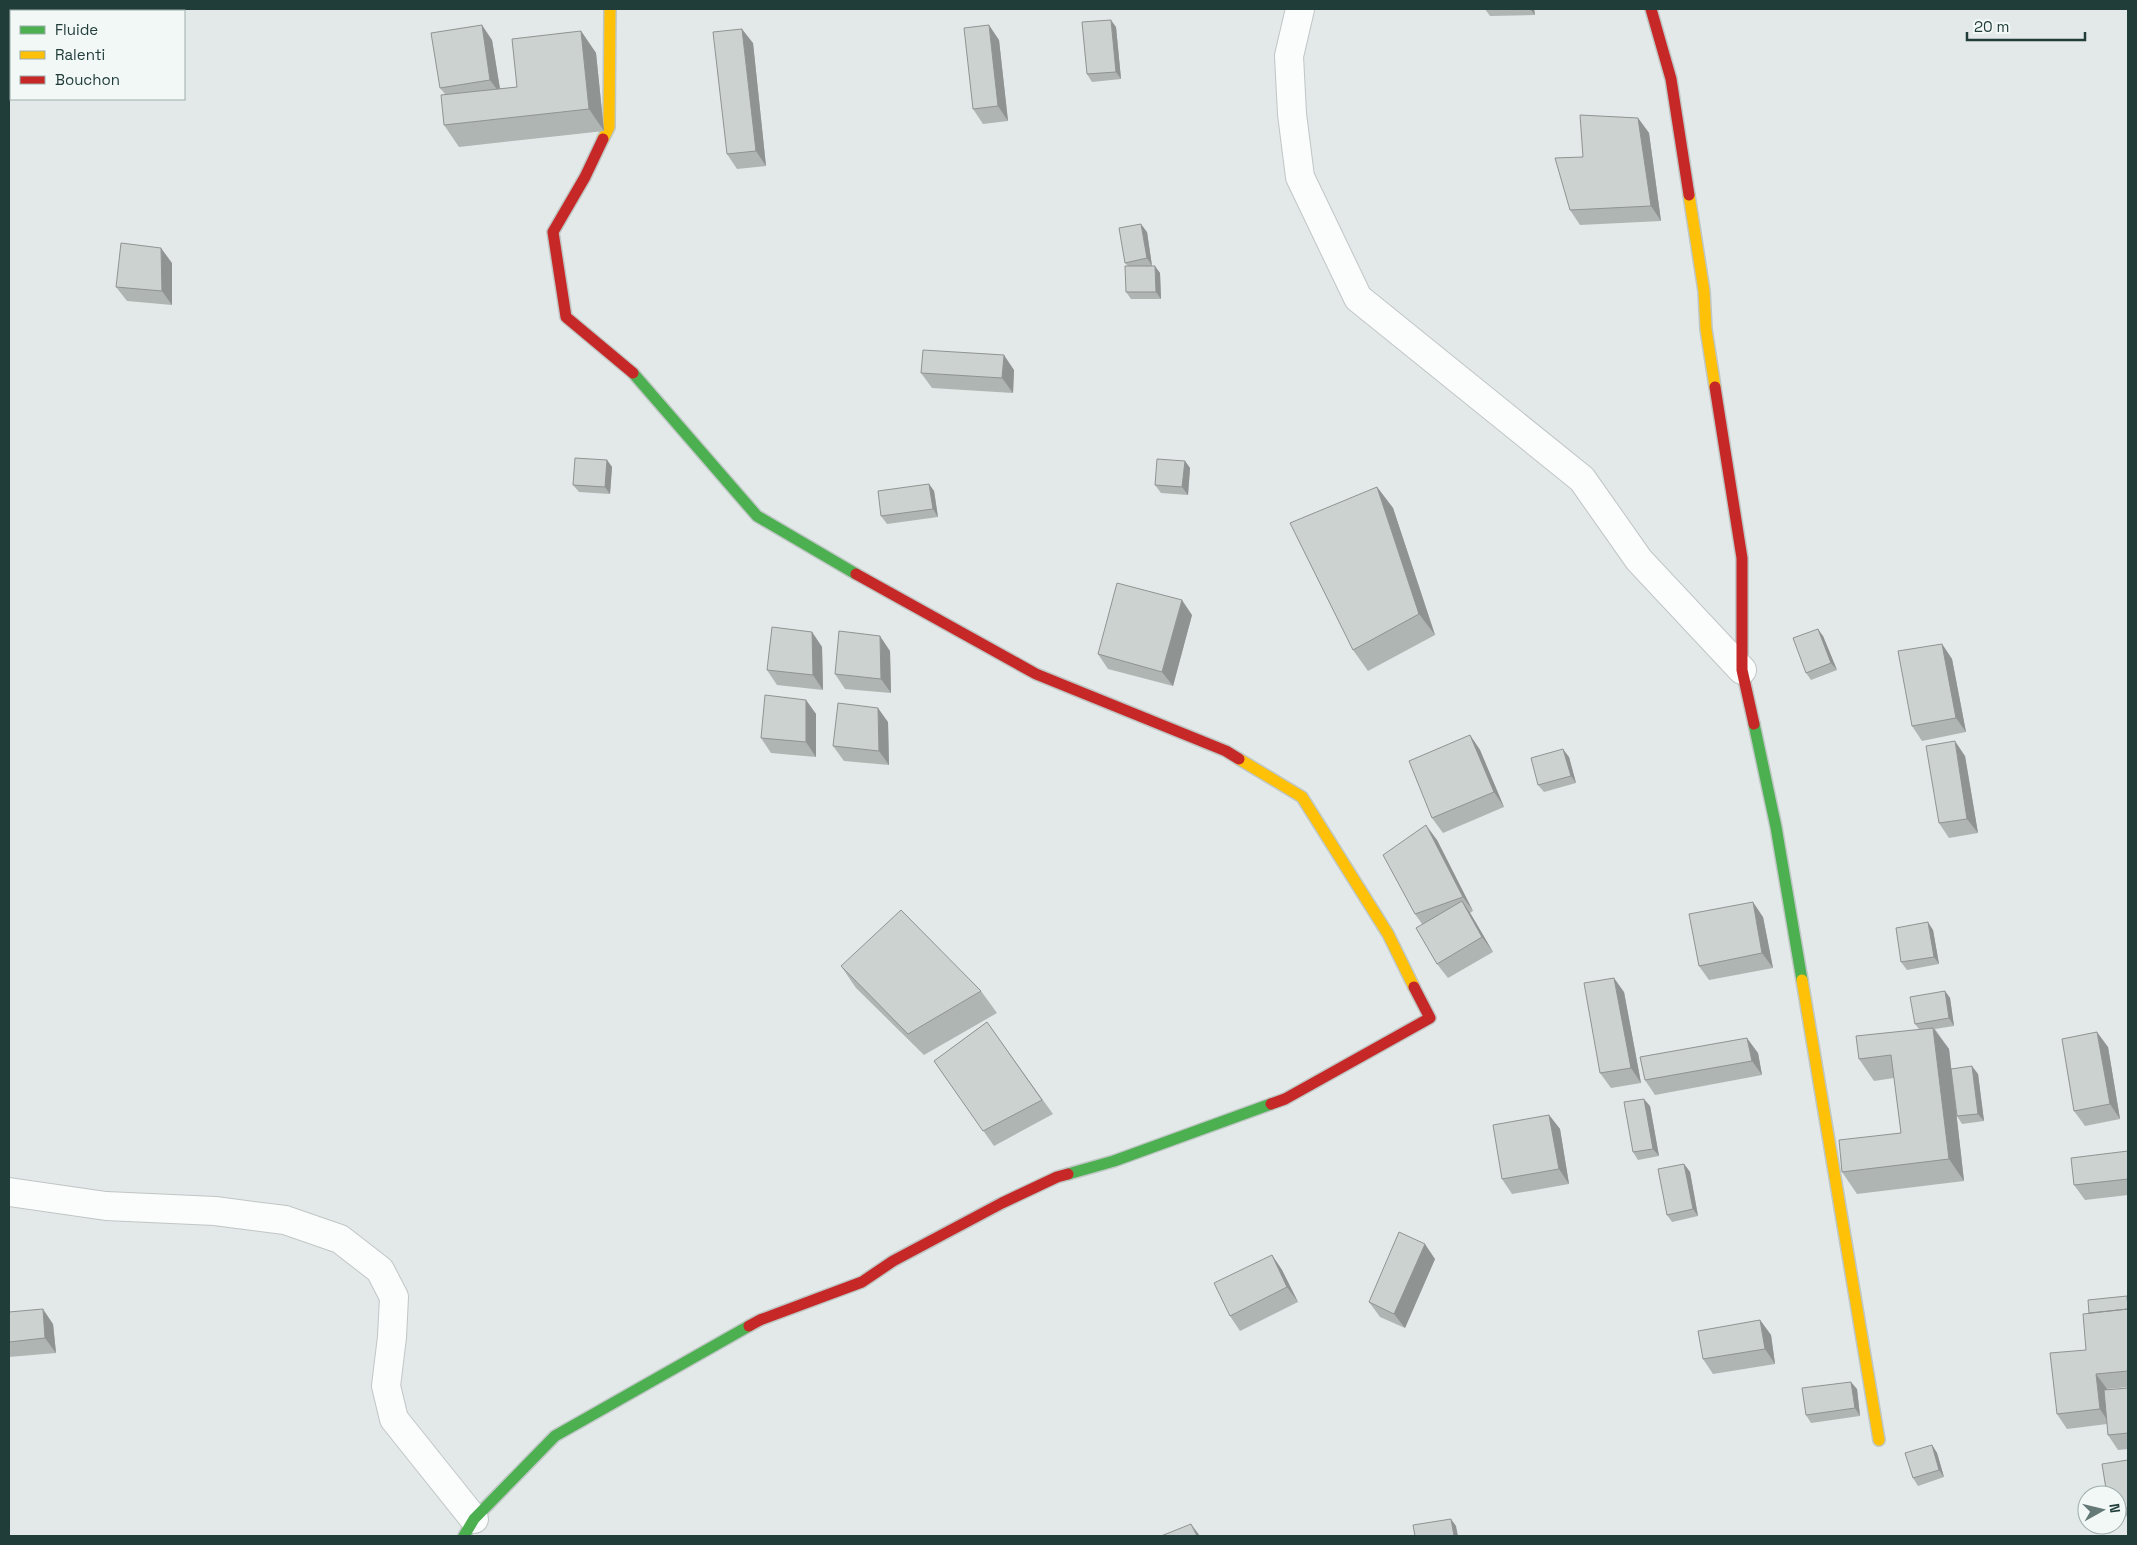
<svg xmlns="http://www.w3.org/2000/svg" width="2137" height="1545" viewBox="0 0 2137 1545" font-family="'Space Grotesk',sans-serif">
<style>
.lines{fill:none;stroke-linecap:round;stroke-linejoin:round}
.street-casing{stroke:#c0c6c5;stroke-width:30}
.fast-casing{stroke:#bfc7c5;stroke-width:14}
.slow-casing{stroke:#bfc7c5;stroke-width:14}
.jam-casing{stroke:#bfc7c5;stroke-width:14}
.street{stroke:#fbfcfc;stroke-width:28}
.fast{stroke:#4caf50;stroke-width:11}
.slow{stroke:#ffc107;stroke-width:11}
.jam{stroke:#c62828;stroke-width:11}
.wall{fill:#afb5b3}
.shaded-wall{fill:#8f9392}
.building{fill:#ccd2d0;stroke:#8f9392}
</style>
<rect width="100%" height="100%" fill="#e3e9e8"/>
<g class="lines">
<g class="street-casing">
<path id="street" d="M1300,9L1289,56L1292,114L1300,177L1358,298L1582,479L1639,560L1742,670
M9,1192L106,1206L215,1211L285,1220L340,1239L380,1270L394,1297L392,1337L386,1386L394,1419L474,1519"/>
</g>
<g class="fast-casing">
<path id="fast" d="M633,373L757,516L856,574
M1754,724L1776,827L1802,980
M1068,1174L1114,1161L1271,1104
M464,1536L474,1519L555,1436L749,1326"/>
</g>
<g class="slow-casing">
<path id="slow" d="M603,139L609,127L610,9
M1689,195L1704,291L1706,329L1715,387
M1239,759L1302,797L1388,934L1414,987
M1802,980L1879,1440"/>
</g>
<g class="jam-casing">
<path id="jam" d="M1651,9L1671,79L1689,195
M603,139L585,177L553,232L566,317L633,373
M1715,387L1742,558V670L1754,724
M856,574L1036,674L1226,751L1239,759
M1271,1104L1285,1099L1430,1018L1414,987
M749,1326L760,1320L862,1282L893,1261L1002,1203L1057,1177L1068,1174"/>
</g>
<use href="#street" class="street"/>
<use href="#fast" class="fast"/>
<use href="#slow" class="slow"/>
<use href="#jam" class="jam"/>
</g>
<path class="wall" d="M1485,9H1534L1535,15L1490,16Z
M1116,27L1121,79L1092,82L1087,74Z
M581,31L596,53L604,131L459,147L444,125L445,94L440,88L492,40L500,89L517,87Z
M999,40L1008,121L983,124L973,109Z
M753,43L766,166L737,169L727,154Z
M1638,118L1649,133L1661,221L1580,225L1570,210L1583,157Z
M1147,232L1152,266L1160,273L1161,299H1131L1126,292L1128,266L1125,263Z
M172,263V305L127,301L116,287Z
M1014,370L1013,393L932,388L921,373Z
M607,460L612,467L610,494L579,492L573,485Z
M1185,461L1190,468L1188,495L1161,493L1155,485Z
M929,484L934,491L938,517L887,524L881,516Z
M1377,487L1393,508L1435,635L1368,671L1353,650Z
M1192,615L1173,686L1108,669L1098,654Z
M812,632L822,647L823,690L777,685L767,670Z
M1823,636L1837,670L1811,680L1806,673Z
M1942,644L1952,659L1966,732L1922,741L1912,726Z
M890,651L891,693L845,689L835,674Z
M806,700L816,714V757L771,753L761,738Z
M888,722L889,765L844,761L833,746Z
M1470,735L1480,750L1504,807L1443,833L1432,818Z
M1965,756L1978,833L1949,838L1939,823Z
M1569,757L1576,783L1544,792L1538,785Z
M1437,840L1473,911L1470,913L1493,952L1448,978L1437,964L1422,924L1415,914Z
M1763,917L1773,968L1709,980L1699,966Z
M1933,930L1939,964L1907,970L1901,962Z
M841,966L981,991L997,1013L924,1055L856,988Z
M1945,991L1950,998L1954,1026L1935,1029L1949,1049L1964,1181L1857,1194L1842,1172L1901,1133L1894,1078L1874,1081L1859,1059L1919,1029L1915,1024Z
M1624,992L1641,1083L1611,1088L1600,1073Z
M987,1022L1053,1114L994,1146L934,1061Z
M2108,1047L2120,1119L2085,1126L2074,1111Z
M1758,1053L1762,1075L1655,1095L1645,1080Z
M1978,1074L1984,1121L1962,1124L1957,1116Z
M1650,1106L1659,1156L1638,1160L1633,1152Z
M1549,1115L1560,1129L1569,1184L1512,1194L1502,1179Z
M2128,1151V1195L2085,1200L2074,1185Z
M1684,1164L1690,1172L1698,1216L1672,1222L1667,1215Z
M1272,1255L1282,1270L1298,1302L1240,1331L1230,1316Z
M1435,1259L1405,1328L1380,1317L1369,1302Z
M2127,1296L2128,1298V1387L2107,1389V1390L2128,1388V1449L2118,1450L2108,1435L2107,1424L2067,1429L2057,1414L2086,1350L2089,1313Z
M9,1312L53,1324L56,1353L9,1357Z
M1760,1320L1771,1335L1775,1364L1713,1374L1703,1359Z
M1857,1389L1860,1416L1811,1423L1806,1415Z
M1932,1445L1937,1453L1944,1477L1918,1486L1913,1478Z
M2128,1460V1516L2117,1518V1495Z"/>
<path class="shaded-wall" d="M112,9H116L117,11H113Z
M1530,9H1534L1535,15Z
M1111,20L1116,27L1121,79L1116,72Z
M482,25L492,40L501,95L490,80Z
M989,25L999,40L1008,121L998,106Z
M742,29L753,43L766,166L756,151Z
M581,31L596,53L604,131L589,109Z
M1638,118L1649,133L1661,221L1651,206Z
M1141,224L1147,232L1152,266L1147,258Z
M161,248L172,263V305L162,291Z
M1155,266L1160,273L1161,299L1156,292Z
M1004,355L1014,370L1013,393L1002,378Z
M607,460L612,467L610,494L605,487Z
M1185,461L1190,468L1188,495L1182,487Z
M929,484L934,491L938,517L933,509Z
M1377,487L1393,508L1435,635L1419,614Z
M1182,600L1192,615L1173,686L1162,672Z
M1818,629L1823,636L1837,670L1831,663Z
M812,632L822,647L823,690L813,675Z
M880,636L890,651L891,693L881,679Z
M1942,644L1952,659L1966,732L1956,718Z
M806,700L816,714V757L806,742Z
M878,708L888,722L889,765L879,751Z
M1470,735L1480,750L1504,807L1494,792Z
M1955,741L1965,756L1978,833L1967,819Z
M1563,749L1569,757L1576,783L1571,776Z
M1426,825L1437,840L1473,911L1463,897Z
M1462,901L1472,916L1493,952L1482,937Z
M1753,902L1763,917L1773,968L1762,953Z
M1928,922L1933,930L1939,964L1934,957Z
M1614,978L1624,992L1641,1083L1631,1068Z
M1945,991L1950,998L1954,1026L1949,1018Z
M1933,1028L1949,1049L1964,1181L1949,1159Z
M2097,1032L2108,1047L2120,1119L2110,1104Z
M1747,1038L1758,1053L1762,1075L1752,1061Z
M1972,1066L1978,1074L1984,1121L1978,1114Z
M1644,1099L1650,1106L1659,1156L1653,1149Z
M1549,1115L1560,1129L1569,1184L1559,1169Z
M1684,1164L1690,1172L1698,1216L1693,1209Z
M1425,1244L1435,1259L1405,1328L1394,1314Z
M1272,1255L1282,1270L1298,1302L1287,1287Z
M43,1309L53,1324L56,1353L45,1338Z
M1760,1320L1771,1335L1775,1364L1765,1349Z
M2096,1374L2107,1389L2110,1424L2100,1409Z
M1851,1382L1857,1389L1860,1416L1855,1408Z
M1932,1445L1937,1453L1944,1477L1939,1470Z
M1451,1519L1456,1526L1458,1536H1454Z
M1191,1524L1200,1536H1197Z"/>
<path class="building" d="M81,9H112L113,11H81Z
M1111,20L1116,72L1087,74L1082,22Z
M482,25L490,80L440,88L431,33Z
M989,25L998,106L973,109L964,28Z
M742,29L756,151L727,154L713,32Z
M581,31L589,109L444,125L441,95L517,87L512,39Z
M1580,115L1638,118L1651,206L1570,210L1555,158L1583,157Z
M1141,224L1147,258L1125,263L1119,228Z
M121,243L161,248L162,291L116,287Z
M1125,266H1155L1156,292H1126Z
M923,350L1004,355L1002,378L921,373Z
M575,458L607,460L605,487L573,485Z
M1157,459L1185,461L1182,487L1155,485Z
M929,484L933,509L881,516L878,491Z
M1377,487L1419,614L1353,650L1290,523Z
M1117,583L1182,600L1162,672L1098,654Z
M772,627L812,632L813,675L767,670Z
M1818,629L1831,663L1806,673L1793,638Z
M839,631L880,636L881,679L835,674Z
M1942,644L1956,718L1912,726L1898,651Z
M765,695L806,700V742L761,738Z
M838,703L878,708L879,751L833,746Z
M1470,735L1494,792L1432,818L1409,761Z
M1955,741L1967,819L1939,823L1926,746Z
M1563,749L1571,776L1538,785L1531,758Z
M1426,825L1463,897L1415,914L1383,855Z
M1462,901L1482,937L1437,964L1416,928Z
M1753,902L1762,953L1699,966L1689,914Z
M901,910L981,991L908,1034L841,966Z
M1928,922L1934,957L1901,962L1896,928Z
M1614,978L1631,1068L1600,1073L1584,983Z
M1945,991L1949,1018L1915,1024L1910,997Z
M987,1022L1042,1100L983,1131L934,1061Z
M1933,1028L1949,1159L1842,1172L1839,1140L1901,1133L1891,1055L1859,1059L1856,1036Z
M2097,1032L2110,1104L2074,1111L2062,1039Z
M1747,1038L1752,1061L1645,1080L1640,1057Z
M1972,1066L1978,1114L1957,1116L1951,1069Z
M1644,1099L1653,1149L1633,1152L1624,1102Z
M1549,1115L1559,1169L1502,1179L1493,1125Z
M2128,1151V1179L2074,1185L2071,1158Z
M1684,1164L1693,1209L1667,1215L1658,1169Z
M1399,1232L1425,1244L1394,1314L1369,1302Z
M1272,1255L1287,1287L1230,1316L1214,1283Z
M2127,1296L2128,1309L2089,1313L2088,1300Z
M43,1309L45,1338L9,1342V1312Z
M2128,1309V1371L2096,1374L2100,1409L2057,1414L2050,1353L2086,1350L2083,1314Z
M1760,1320L1765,1349L1703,1359L1698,1331Z
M1851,1382L1855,1408L1806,1415L1802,1388Z
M2128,1388V1433L2108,1435L2104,1390Z
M1932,1445L1939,1470L1913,1478L1905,1453Z
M2128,1460V1508L2117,1509V1495H2107L2102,1464Z
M1451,1519L1454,1536H1415L1413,1525Z
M1191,1524L1197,1536H1161Z"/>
<rect width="2137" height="1545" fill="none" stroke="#213d3a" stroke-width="20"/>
<rect x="10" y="10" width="175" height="90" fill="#f1f8f6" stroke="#9eadab"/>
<rect x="20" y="26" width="25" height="8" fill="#4caf50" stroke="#9eadab"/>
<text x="55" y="35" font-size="15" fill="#213d3a">Fluide</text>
<rect x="20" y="51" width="25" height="8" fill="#ffc107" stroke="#9eadab"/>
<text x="55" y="60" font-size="15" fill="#213d3a">Ralenti</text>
<rect x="20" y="76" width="25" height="8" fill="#c62828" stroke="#9eadab"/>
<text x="55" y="85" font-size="15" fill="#213d3a">Bouchon</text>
<g transform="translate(2102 1510) rotate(82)"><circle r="24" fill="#f1f8f6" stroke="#9eadab"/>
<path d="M0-4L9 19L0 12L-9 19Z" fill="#657977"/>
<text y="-8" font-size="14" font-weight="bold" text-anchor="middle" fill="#213d3a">N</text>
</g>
<path d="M1967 32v8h118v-8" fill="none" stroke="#213d3a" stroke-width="2.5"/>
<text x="1974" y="32" font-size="15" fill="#213d3a" stroke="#f1f8f6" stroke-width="4" paint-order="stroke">20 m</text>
</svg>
